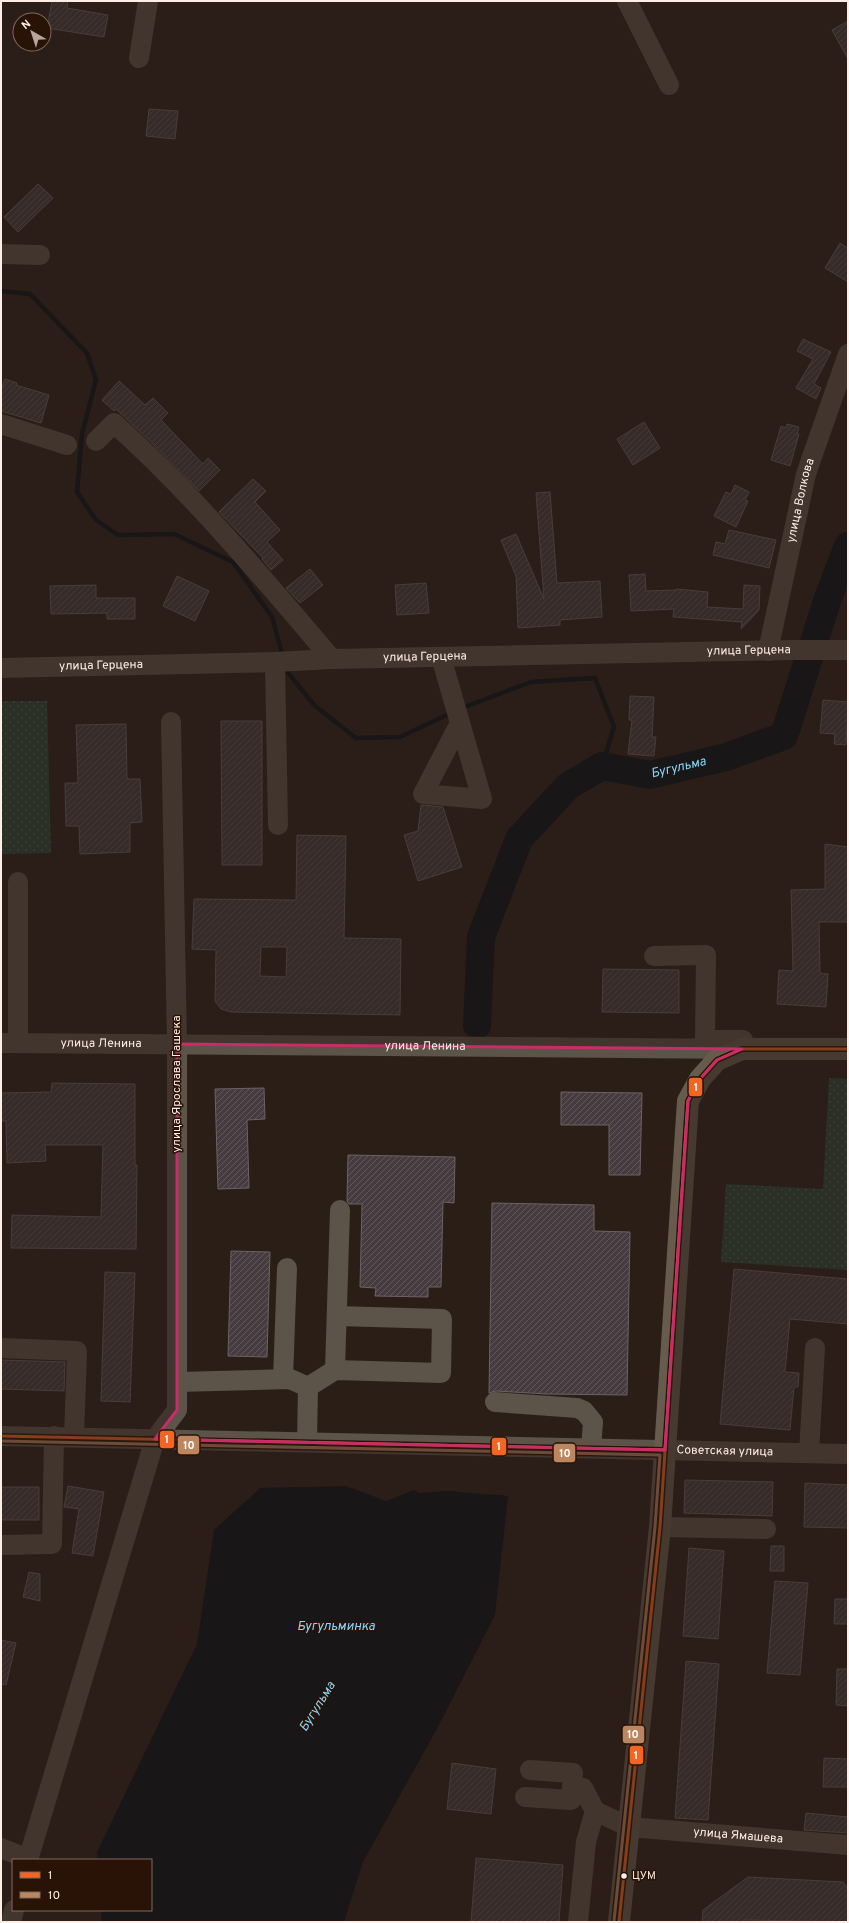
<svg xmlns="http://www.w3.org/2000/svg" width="849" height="1923" viewBox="0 0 849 1923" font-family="Overpass,sans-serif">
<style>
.green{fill:url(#green-dots)}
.water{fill:#040f18}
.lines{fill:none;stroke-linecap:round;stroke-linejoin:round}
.stream{stroke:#040f18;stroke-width:4.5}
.river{stroke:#040f18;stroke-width:28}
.building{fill:url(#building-hatch);stroke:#6c6265;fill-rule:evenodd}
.minor{stroke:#5c5349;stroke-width:20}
.major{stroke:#665b4c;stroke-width:22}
.bus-1-casing{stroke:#291306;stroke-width:6}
.bus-2-casing{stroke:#291306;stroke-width:6}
.bus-1{stroke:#f26522;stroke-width:3}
.bus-2{stroke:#bb8660;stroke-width:3}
.marked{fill:none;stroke:#c82d69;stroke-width:3;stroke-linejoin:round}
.bus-dot{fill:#feeee5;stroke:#291306;stroke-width:1.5}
.labels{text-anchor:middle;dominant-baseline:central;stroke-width:3;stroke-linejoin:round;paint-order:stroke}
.bus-label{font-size:11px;fill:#feeee5;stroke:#291306;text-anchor:start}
.street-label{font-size:12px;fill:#feeee5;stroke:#291306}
.water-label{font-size:13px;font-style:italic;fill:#86d7fa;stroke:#291306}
.line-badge{stroke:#291306;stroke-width:1.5}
.badge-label{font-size:11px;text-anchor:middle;font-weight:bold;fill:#fff}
</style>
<defs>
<pattern id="green-dots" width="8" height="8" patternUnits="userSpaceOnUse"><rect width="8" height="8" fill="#2c483a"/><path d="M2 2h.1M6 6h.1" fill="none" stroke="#4c6356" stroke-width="1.8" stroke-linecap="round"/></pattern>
<pattern id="building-hatch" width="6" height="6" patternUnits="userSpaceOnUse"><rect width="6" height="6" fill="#463c3f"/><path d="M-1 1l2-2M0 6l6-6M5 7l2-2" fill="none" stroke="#62585b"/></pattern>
</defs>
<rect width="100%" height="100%" fill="#2b1e17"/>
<path class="green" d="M1,701H47L51,853L1,854Z
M829,1078L848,1079V1270L721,1262L726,1184L823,1189Z"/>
<path class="water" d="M346,1486L386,1501L414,1490L419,1493L448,1491L508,1496L495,1615L439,1725L363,1862L344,1922H102L101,1910H151V1860H98L97,1852L197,1644L214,1530L260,1488Z"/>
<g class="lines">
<path class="stream" d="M1,291L30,294L87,353L96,380L82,434L77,492L96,520L118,535L174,534L233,562L272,617L283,657
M285,666L286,670L314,705L356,738L400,737L451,713
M462,708L531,682L595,678L614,727L602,766"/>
<path class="river" id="s1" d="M477,1025L481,937L519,839L568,786L602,766L650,775L726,757L784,736L828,598L848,546"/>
</g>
<path class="building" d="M52,1H68L67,8L108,15L104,37L47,28Z
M848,21V59L832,30Z
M149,109L178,111L175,139L146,136Z
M38,184L53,198L18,232L4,217Z
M840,243L848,248V282L825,268Z
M803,339L831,352L814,384L821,388L816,399L796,388L813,359L797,351Z
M5,379L17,383L16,385L49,395L41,423L1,411V389Z
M119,381L145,405L153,398L168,413L161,420L203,464L208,458L220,470L199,491L151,442L116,409L114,411L102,400Z
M644,422L660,448L633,465L617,439Z
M787,424L799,427L797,434H799L790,466L771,460L781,426L786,428Z
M253,479L266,491L255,502L280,530L267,542L283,560L271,570L262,559L263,558L219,512Z
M735,485L749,492L745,500L748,501L736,527L714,516L726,492L731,494Z
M550,492L557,583L600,581L602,617L560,620V625L518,628L516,576L501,540L516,534L544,599L536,493Z
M729,530L776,540L769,568L713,555L716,542L725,544Z
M310,569L323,585L300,603L286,588Z
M645,574L646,591L676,590V589L708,592L707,607L743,609L744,585L760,586L759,610L741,629L742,622L673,617L674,609L631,611L629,575Z
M177,576L209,591L195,621L163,606Z
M426,583L429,613L397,615L395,585Z
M96,585V598H135V619H107V613L51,614L50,586Z
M630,696L654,697L652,737H656L654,756L628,754L632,720H629Z
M823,700L848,702L846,745L834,744L835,734L820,733Z
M221,721H262V865H222Z
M126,724L127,779H140L142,822L130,823V852L80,854L79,826H66L65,783H78L76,725Z
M421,805L443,807L462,867L418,881L404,835L418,831Z
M297,835L346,836L344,938L401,939L400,1015L231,1012L221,1009L215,1001L216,950L192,949L194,899L296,900ZM261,947H287L286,977L260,976Z
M825,844L848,847V922H819L820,973L828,974L826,1007L777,1004L779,970L793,971L791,890L825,889Z
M603,969L679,970V1013L602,1012Z
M52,1083L135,1084V1165H137L136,1249L11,1248L12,1215L101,1217L103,1145H45L46,1161L7,1163L6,1121H1V1093L51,1092Z
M264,1088L265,1119L247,1120L249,1188L218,1189L215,1089Z
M561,1092L642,1093L640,1175H609V1125H561Z
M348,1155L455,1157L454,1203L443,1202L441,1287H428V1297L375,1296L376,1288L360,1287L362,1204H349L347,1201Z
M492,1203L594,1205V1231L630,1232L627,1395L547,1394L496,1391L489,1393Z
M231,1251L270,1252L267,1357L228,1356Z
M734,1269L848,1279V1324L790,1319L785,1372L799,1373L798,1387H794L790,1430L720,1424Z
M105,1272L135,1273L130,1402L101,1401Z
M1,1360L65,1362L64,1391L1,1389Z
M685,1480L773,1482L772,1516L684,1513Z
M805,1483L848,1485V1528L804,1527Z
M68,1486L104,1492L93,1556L72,1553L79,1509L64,1507Z
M1,1487H39V1520H1Z
M771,1546H784V1571H770Z
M689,1548L724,1551L718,1639L683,1636Z
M29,1572L40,1574V1601L23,1597Z
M775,1581L808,1583L800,1675L767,1673Z
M835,1599H848V1624H834Z
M1,1640L16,1643L6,1685L1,1684Z
M686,1661L719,1664L708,1820L675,1818Z
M837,1669H848V1706L836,1705Z
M824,1758L848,1759V1787H823Z
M452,1763L496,1769L491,1814L447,1809Z
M806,1813L848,1817V1833L804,1830Z
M476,1858L563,1865L559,1922H471Z
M748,1877L843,1882L848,1889V1922L745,1920V1922H702L703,1910Z"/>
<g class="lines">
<g class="minor">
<path d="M627,1L669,85"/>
<path d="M139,58L148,1"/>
<path d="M1,254L40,255"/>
<path d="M1,424L67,445"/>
<path d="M96,441L114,423C194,495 262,577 332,659"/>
<path id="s2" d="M768,651L806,474L848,354"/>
<path d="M441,657L482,799L423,794L460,723"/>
<path d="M275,662L278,825"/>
<path id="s3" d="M1,668L275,662L332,659L793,650H848"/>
<path id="s4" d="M1,1043L742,1049L743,1040H705L706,955L654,956"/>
<path d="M18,1043V882"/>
<path d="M1,1348L77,1351L74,1437"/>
<path d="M335,1370L340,1210"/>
<path d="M283,1379L287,1268"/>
<path d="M177,1382L290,1379L308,1387"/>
<path d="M495,1402L577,1408L584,1411L593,1422L591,1448"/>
<path id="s5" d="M1,1436L848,1454"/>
<path d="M307,1442L308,1387L335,1370L441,1373L442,1319L337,1316"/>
<path d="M809,1453L815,1348"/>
<path d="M660,1527L766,1529"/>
<path d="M1,1545L52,1544L54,1436"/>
<path id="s6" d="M572,1787L583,1788L595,1811L629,1827L848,1845"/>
<path d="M525,1797L571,1800L573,1773L530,1770"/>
<path d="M1,1848L28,1859"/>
<path d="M28,1860L155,1439L177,1410V1044L171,722"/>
<path d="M11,1922L14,1910"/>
<path d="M578,1922L586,1842L595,1811"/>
</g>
<path class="major" d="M619,1922L660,1527L688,1101L700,1079L717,1060L742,1049H848"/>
<g class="bus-1-casing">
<path id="bus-1" d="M1,1436L665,1450
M619,1922L660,1527L688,1101L700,1079L717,1060L742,1049H848"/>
</g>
<g class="bus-2-casing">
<path id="bus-2" d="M1,1441L660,1455L655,1527L614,1921"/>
</g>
<use href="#bus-1" class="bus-1"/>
<use href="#bus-2" class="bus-2"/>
</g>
<path d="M0 0H849V1923H0ZM177,1044L742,1049L717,1060L700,1079L688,1101L665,1450L155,1439L177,1410Z" fill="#2b1e17" fill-opacity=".55" fill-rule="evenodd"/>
<path class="marked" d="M177,1044L742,1049L717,1060L700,1079L688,1101L665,1450L155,1439L177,1410Z"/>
<circle class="bus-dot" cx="624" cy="1876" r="3.5"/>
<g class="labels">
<g class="bus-label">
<text x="632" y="1876">ЦУМ</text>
</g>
<g class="street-label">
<text stroke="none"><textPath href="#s2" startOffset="154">улица Волкова</textPath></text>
<text stroke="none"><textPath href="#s3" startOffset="748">улица Герцена</textPath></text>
<text stroke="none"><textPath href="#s3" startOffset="424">улица Герцена</textPath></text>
<text stroke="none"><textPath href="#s3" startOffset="100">улица Герцена</textPath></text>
<text stroke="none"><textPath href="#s4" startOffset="100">улица Ленина</textPath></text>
<text stroke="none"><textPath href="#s4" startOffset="424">улица Ленина</textPath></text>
<text transform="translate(177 1084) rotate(-90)">улица Ярослава Гашека</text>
<text stroke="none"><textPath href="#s5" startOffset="724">Советская улица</textPath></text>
<text stroke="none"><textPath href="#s6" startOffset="184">улица Ямашева</textPath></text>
</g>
<g class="water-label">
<text stroke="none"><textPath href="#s1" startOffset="383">Бугульма</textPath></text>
<text x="336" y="1627">Бугульминка</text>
<text transform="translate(318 1707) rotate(-58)">Бугульма</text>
</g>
</g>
<g class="line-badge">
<rect x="688" y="1077" width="15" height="20" rx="4" fill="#f26522"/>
<rect x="159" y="1430" width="16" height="19" rx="4" fill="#f26522"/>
<rect x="177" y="1435" width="23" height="20" rx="4" fill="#bb8660"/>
<rect x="491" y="1437" width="16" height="19" rx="4" fill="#f26522"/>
<rect x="553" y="1443" width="23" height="20" rx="4" fill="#bb8660"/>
<rect x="622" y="1725" width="23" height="19" rx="4" fill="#bb8660"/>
<rect x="629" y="1745" width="15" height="20" rx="4" fill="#f26522"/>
</g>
<g class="badge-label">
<text x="696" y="1091">1</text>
<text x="167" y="1443">1</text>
<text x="189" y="1449">10</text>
<text x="499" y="1450">1</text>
<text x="565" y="1457">10</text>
<text x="633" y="1738">10</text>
<text x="636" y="1759">1</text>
</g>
<rect width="849" height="1923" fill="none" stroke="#feeee5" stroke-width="4"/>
<rect x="12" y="1859" width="140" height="52" fill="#291306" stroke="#7e6b5f"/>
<rect x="20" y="1872" width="20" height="6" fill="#f26522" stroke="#7e6b5f"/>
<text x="48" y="1879" font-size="12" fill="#feeee5">1</text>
<rect x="20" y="1892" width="20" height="6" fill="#bb8660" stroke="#7e6b5f"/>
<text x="48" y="1899" font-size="12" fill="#feeee5">10</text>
<g transform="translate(32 32) rotate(321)"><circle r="19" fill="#291306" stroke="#7e6b5f"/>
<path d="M0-3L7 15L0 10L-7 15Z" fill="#b4a59d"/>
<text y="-6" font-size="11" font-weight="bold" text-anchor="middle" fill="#feeee5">N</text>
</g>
</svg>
